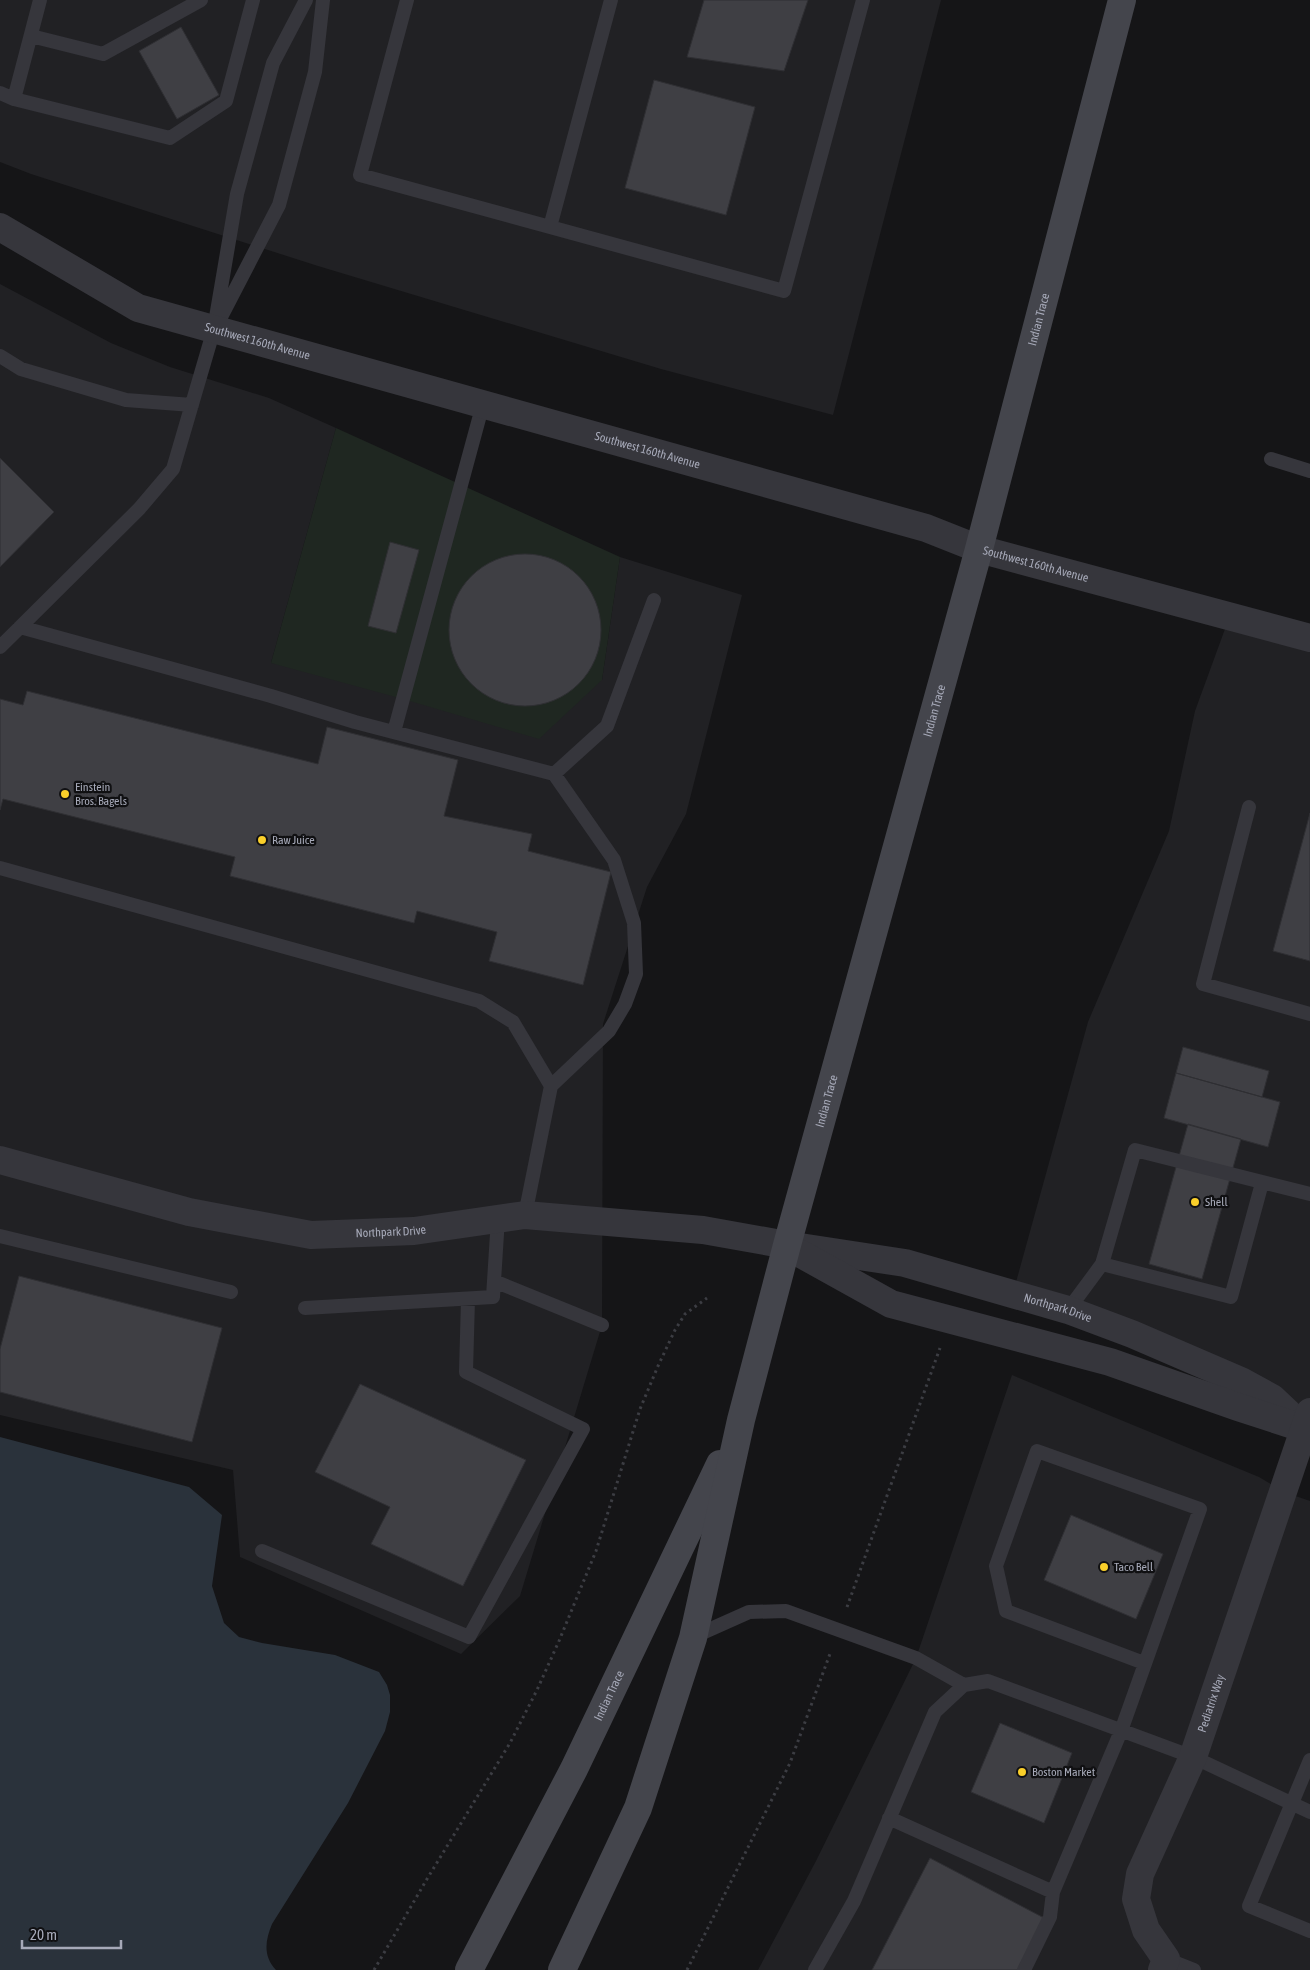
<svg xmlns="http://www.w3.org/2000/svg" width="1310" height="1970" viewBox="0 0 1310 1970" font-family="'Asap Condensed',sans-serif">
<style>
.built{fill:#212124}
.green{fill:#1f2721}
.water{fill:#2a323b}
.building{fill:#3f3f44;stroke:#2f2f33}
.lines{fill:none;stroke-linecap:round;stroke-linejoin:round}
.path{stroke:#3c3d43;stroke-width:3;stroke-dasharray:2.5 4;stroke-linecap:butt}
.lane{stroke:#36363c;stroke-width:14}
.street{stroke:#36363c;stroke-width:28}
.secondary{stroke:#44454c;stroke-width:28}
.poi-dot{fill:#facf2a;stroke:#101012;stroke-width:2}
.labels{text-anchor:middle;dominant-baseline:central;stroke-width:4.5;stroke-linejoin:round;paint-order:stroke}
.street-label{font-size:12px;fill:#a6a9b8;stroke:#101012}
.poi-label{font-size:12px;fill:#a6a9b8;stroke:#101012;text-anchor:start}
</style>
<rect width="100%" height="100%" fill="#151517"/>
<path class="built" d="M0,0H941L833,415L661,369L318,266L31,174L0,162Z
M0,284L111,343L170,367L269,398L336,428L271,663L602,680L620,557L742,595L686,814L647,887L603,1024L602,1325L520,1596L461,1654L240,1557L233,1470L0,1415Z
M1229,618L1310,638V1431L1272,1398L1013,1293L1088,1022L1169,831L1195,711Z
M1012,1375L1259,1477L1284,1492L1310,1501V1970H758L816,1861L916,1658Z"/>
<path class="green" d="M336,428L620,557L602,680L539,739L403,699L271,663Z"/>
<path class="water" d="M0,1437L189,1487L222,1515L212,1586L224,1623L239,1637L262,1643L335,1655L379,1672L387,1685L390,1695V1712L385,1731L348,1803L272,1924C265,1941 263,1956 276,1970H0Z"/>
<path class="building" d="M704,0H808L784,71L687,57Z
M181,27L219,95L177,119L139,51Z
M654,80L755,107L726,215L625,188Z
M0,458L54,512L0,567Z
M390,542L419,550L396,633L368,626Z
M449 630a76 76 0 1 1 152 0a76 76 0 1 1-152 0Z
M27,691L318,764L327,727L458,760L444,816L532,834L528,851L611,872L583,985L489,961L497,932L417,911L414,923L230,876L235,857L3,799L0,810V699L23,705Z
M1310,813V961L1273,951Z
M1183,1047L1269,1071L1262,1097L1176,1073Z
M1176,1073L1280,1102L1268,1147L1164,1118Z
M1188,1124L1241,1139L1202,1279L1149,1264Z
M19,1276L222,1328L192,1442L0,1392V1349Z
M360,1384L526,1460L463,1586L371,1544L390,1507L315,1472Z
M1071,1515L1163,1554L1136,1619L1044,1580Z
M1000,1723L1072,1753L1044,1823L971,1792Z
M930,1858L1046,1919L1020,1970H872Z"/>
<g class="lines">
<path class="path" d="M847,1607L940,1348
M374,1970L427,1879L510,1743L537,1690L559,1641L596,1551L640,1409L658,1366L675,1330L685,1314L707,1298
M687,1970L790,1763L831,1651"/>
<path class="lane" d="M407,0L360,175L784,291L863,0
M31,36L103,54L201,0
M0,93L14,99L40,0
M14,99L170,138L226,101L253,0
M550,227L611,0
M221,317L279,205L315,72L323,0
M0,356L21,369L126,400L192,405
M1271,459L1310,471
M20,627L271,696L355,722L554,774L607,726L654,600
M0,647L139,509L173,469L214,329L237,194L273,63L306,0
M394,732L483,404
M1249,807L1203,984L1310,1014
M0,868L479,1001L513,1022L551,1086L525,1215
M551,1086L609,1031L625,1004L636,974L634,923L614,860L554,774
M0,1236L231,1292
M1102,1264L1231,1297L1262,1183
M494,1281L602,1325
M305,1308L493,1297L498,1218
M1068,1310L1102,1264L1135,1150L1310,1194
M262,1551L469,1637L583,1429L466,1372L468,1299
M693,1637L749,1612L786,1611L916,1658L964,1685
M1310,1760L1249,1906L1310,1931
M889,1818L1053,1892L1121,1731L1200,1509L1037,1451L996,1566L1006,1611L1144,1663
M1166,1959L1194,1970
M815,1970L854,1901L935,1712L964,1685L988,1681L1193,1757L1310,1812
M1024,1970L1050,1917L1053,1892"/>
<g class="street">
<path id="s1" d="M0,227L138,308L926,528L979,549L1310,638"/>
<path id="s2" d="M0,1160L189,1212L311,1235L414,1231L525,1215L703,1230L787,1245L905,1263L1068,1310L1132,1334L1241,1381L1272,1398L1305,1429"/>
<path d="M801,1254L891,1304L1110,1362L1238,1407L1296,1426"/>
<path id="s3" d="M1162,1970L1166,1959L1146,1930L1136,1899L1140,1874L1193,1757L1310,1412"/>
</g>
<g class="secondary">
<path id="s4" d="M469,1970L574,1769L720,1464"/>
<path id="s5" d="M562,1970L638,1808L693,1638L741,1420L787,1245L979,549L1122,0"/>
</g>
</g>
<g class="poi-dot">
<circle cx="65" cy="794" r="5"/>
<circle cx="262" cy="840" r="5"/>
<circle cx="1195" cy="1202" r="5"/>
<circle cx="1104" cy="1567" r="5"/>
<circle cx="1022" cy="1772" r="5"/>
</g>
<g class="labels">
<g class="street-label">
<text stroke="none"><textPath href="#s5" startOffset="1721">Indian Trace</textPath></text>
<text stroke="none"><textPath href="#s1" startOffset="284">Southwest 160th Avenue</textPath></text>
<text stroke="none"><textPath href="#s1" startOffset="689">Southwest 160th Avenue</textPath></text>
<text stroke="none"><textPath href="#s1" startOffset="1094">Southwest 160th Avenue</textPath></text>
<text stroke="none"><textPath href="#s5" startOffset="1316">Indian Trace</textPath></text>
<text stroke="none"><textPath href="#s5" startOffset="911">Indian Trace</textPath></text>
<text stroke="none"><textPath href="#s2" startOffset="400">Northpark Drive</textPath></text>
<text stroke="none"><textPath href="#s2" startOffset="1078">Northpark Drive</textPath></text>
<text stroke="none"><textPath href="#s4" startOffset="308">Indian Trace</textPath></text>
<text stroke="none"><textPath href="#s3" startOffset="290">Pediatrix Way</textPath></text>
</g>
<g class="poi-label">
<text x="75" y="787">Einstein<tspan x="75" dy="14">Bros. Bagels</tspan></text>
<text x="272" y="840">Raw Juice</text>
<text x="1205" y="1202">Shell</text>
<text x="1114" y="1567">Taco Bell</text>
<text x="1032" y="1772">Boston Market</text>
</g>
</g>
<path d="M22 1940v8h99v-8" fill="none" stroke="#a6a9b8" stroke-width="2.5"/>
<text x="30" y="1940" font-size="15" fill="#a6a9b8" stroke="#101012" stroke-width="4" paint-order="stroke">20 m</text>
</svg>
